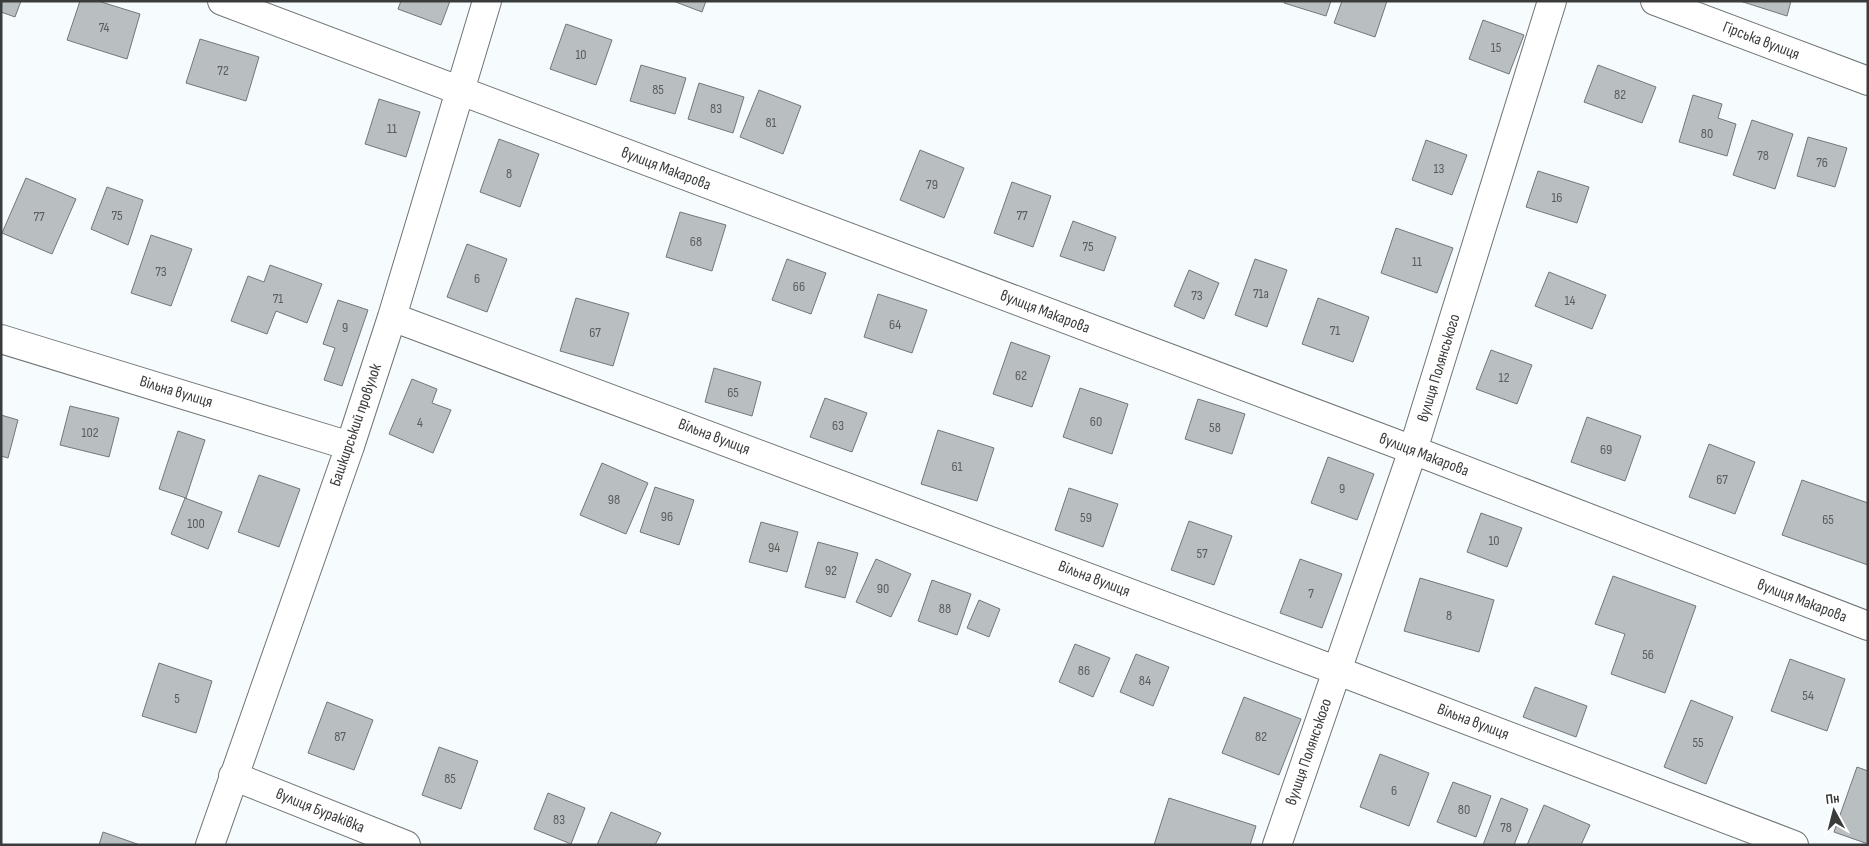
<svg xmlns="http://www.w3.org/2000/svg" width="1869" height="846" viewBox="0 0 1869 846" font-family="'Sofia Sans Condensed',sans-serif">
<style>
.building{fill:#b9bec0;stroke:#737779}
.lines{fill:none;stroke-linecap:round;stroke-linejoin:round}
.minor-casing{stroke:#6f7475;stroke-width:30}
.minor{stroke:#fff;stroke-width:28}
.labels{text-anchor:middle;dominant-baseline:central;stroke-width:4.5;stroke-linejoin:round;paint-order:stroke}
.number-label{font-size:14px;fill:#5a5c5d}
.street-label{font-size:16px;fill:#3a3c3c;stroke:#fff}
</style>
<rect width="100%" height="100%" fill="#f6fbfd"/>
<path class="building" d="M1,1H21L15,17L1,12Z
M80,1H98L140,14L127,59L67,40Z
M401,1H450L441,25L398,9Z
M673,1H706L702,12Z
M1284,1H1331L1326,16L1284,3Z
M1342,1H1387L1375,37L1334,23Z
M1740,1H1791L1787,16Z
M1483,20L1524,35L1509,74L1469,59Z
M566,24L612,40L596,85L550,69Z
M200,39L259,57L246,101L186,83Z
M641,65L686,78L675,114L630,101Z
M1598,65L1656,87L1642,123L1584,102Z
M699,83L744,97L733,133L688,119Z
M759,90L801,106L783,154L740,137Z
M1693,95L1722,104L1718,118L1736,124L1727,156L1679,142Z
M379,99L420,112L406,157L365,144Z
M1752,120L1793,134L1775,189L1733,175Z
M1808,137L1847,148L1835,187L1797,176Z
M499,139L539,154L520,207L480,192Z
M1426,140L1467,155L1452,195L1412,180Z
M920,150L964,168L944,218L900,200Z
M1538,171L1589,187L1577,223L1526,207Z
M26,178L76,199L52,254L2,233Z
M1012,182L1051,196L1033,247L994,233Z
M107,187L143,200L128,245L91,229Z
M680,212L726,225L712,271L666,257Z
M1073,221L1116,237L1104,271L1060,256Z
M1396,228L1453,248L1437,293L1381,273Z
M151,235L192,249L171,306L131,293Z
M467,244L507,259L487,312L447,297Z
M787,259L826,273L811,314L772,300Z
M1255,259L1287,270L1267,327L1235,315Z
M270,265L322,284L307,323L276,311L267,334L231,321L248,276L264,282Z
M1189,270L1219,283L1204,319L1174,306Z
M1549,272L1606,295L1592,329L1535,306Z
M878,294L927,310L912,353L864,337Z
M576,298L629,313L613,366L560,351Z
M1318,298L1369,317L1353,362L1302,344Z
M338,300L368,310L342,386L324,380L335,348L323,344Z
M1011,342L1050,356L1032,407L993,394Z
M1491,350L1532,365L1517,404L1476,389Z
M714,368L761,382L752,416L705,402Z
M412,379L437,389L432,403L451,410L433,453L389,434Z
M1080,388L1128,404L1112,454L1063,437Z
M825,398L867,413L852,452L810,437Z
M1198,399L1245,414L1232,454L1185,439Z
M70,406L119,418L109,457L60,445Z
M1,415L18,420L8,458L1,456Z
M1587,417L1641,436L1625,481L1571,462Z
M938,430L994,448L977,501L921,484Z
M178,431L205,440L186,498L159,489Z
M1709,444L1755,462L1735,514L1689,497Z
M1328,457L1374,474L1357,520L1311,503Z
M602,463L648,483L626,534L580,515Z
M259,475L300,489L279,547L238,532Z
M1802,480L1868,503V565L1782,535Z
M655,487L694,500L679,545L640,532Z
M1069,488L1118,504L1103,547L1055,530Z
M185,498L222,512L208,549L171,534Z
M1481,513L1522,528L1507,567L1467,552Z
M1189,521L1232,536L1214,585L1171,570Z
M761,522L798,532L787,572L749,562Z
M818,542L858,553L845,598L805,587Z
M876,559L911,574L891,617L856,602Z
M1300,559L1342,574L1322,628L1280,613Z
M1613,576L1696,606L1665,693L1611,674L1625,634L1595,624Z
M1420,578L1494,600L1479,652L1404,631Z
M932,580L971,594L957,635L918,621Z
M979,600L1000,609L989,637L967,628Z
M1075,644L1110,658L1093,697L1059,682Z
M1136,654L1169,667L1153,706L1120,692Z
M1790,659L1845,679L1827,731L1771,711Z
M159,663L212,681L196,733L142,716Z
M1535,687L1587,706L1576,737L1523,717Z
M1244,697L1301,719L1279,775L1222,753Z
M1691,700L1733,717L1706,784L1664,767Z
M327,702L373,720L354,770L308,753Z
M439,747L478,761L461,809L422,795Z
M1380,754L1429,773L1409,826L1360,807Z
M1857,767L1868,771V844L1834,832Z
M1453,782L1491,796L1476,837L1437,822Z
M548,793L585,808L571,844L534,829Z
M1169,798L1256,826L1250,845H1154Z
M1501,798L1528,809L1514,845H1483Z
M1544,805L1590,825L1581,845H1527Z
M611,812L661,833L655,845H597Z
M103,832L140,845H99Z"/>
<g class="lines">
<g class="minor-casing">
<path id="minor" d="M222,1L1413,450L1868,626
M1655,1L1868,81
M392,317L1338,671L1794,845
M1,339L350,446
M233,776L406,845
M210,845L350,446L392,317L487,1
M1277,845L1413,450L1552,1"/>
</g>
<use href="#minor" class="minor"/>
</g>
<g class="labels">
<g class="number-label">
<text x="104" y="27">74</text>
<text x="1496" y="47">15</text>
<text x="581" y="54">10</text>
<text x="223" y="70">72</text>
<text x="658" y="89">85</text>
<text x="1620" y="94">82</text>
<text x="716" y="108">83</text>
<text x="771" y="122">81</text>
<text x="392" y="128">11</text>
<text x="1707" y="133">80</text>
<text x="1763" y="155">78</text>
<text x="1822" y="162">76</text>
<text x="1439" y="168">13</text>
<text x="509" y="173">8</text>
<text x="932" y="184">79</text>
<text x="1557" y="197">16</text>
<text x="117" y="215">75</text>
<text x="1022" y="215">77</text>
<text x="39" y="216">77</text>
<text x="696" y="241">68</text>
<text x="1088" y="246">75</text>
<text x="1417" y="261">11</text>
<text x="161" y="271">73</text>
<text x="477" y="278">6</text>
<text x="799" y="286">66</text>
<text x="1261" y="293">71а</text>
<text x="1197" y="295">73</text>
<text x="278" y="298">71</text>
<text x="1570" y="300">14</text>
<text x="895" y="324">64</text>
<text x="345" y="327">9</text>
<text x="1335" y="330">71</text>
<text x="595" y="332">67</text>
<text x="1021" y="375">62</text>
<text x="1504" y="377">12</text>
<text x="733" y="392">65</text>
<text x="1096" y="421">60</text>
<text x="420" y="422">4</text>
<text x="838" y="425">63</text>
<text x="1215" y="427">58</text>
<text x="90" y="432">102</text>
<text x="1606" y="449">69</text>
<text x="957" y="466">61</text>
<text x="1722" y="479">67</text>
<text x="1342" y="488">9</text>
<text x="614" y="499">98</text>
<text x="667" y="516">96</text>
<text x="1086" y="517">59</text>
<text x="1828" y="519">65</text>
<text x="196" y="523">100</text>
<text x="1494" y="540">10</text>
<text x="774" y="547">94</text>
<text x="1202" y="553">57</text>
<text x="831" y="570">92</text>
<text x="883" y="588">90</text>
<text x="1311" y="593">7</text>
<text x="945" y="608">88</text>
<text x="1449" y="615">8</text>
<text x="1648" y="654">56</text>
<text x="1084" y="670">86</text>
<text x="1145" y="680">84</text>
<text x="1808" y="695">54</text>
<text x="177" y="698">5</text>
<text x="340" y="736">87</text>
<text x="1261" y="736">82</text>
<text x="1698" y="742">55</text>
<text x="450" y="778">85</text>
<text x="1394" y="790">6</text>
<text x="1464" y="809">80</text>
<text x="559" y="819">83</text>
<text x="1506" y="827">78</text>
</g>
<g class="street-label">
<text transform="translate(1761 41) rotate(21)">Гірська вулиця</text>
<text transform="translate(666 169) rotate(21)">вулиця Макарова</text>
<text transform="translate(1045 312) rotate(21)">вулиця Макарова</text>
<text transform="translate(1439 368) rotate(-73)">вулиця Полянського</text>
<text transform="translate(176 392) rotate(17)">Вільна вулиця</text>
<text transform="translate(356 425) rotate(-71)">Башкирський провулок</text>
<text transform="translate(714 437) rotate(21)">Вільна вулиця</text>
<text transform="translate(1424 455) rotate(21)">вулиця Макарова</text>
<text transform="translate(1094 579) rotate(21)">Вільна вулиця</text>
<text transform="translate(1802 601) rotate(21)">вулиця Макарова</text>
<text transform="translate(1473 722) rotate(21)">Вільна вулиця</text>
<text transform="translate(1309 752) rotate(-71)">вулиця Полянського</text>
<text transform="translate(320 811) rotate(22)">вулиця Бураківка</text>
</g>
</g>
<rect width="1869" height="846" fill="none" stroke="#3a3c3c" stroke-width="5"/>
<g transform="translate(1834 811) rotate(353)" stroke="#ffffff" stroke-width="4" paint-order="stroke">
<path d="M0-4L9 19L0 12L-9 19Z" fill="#3a3c3c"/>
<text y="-8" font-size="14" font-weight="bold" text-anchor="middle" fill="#3a3c3c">Пн</text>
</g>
</svg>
